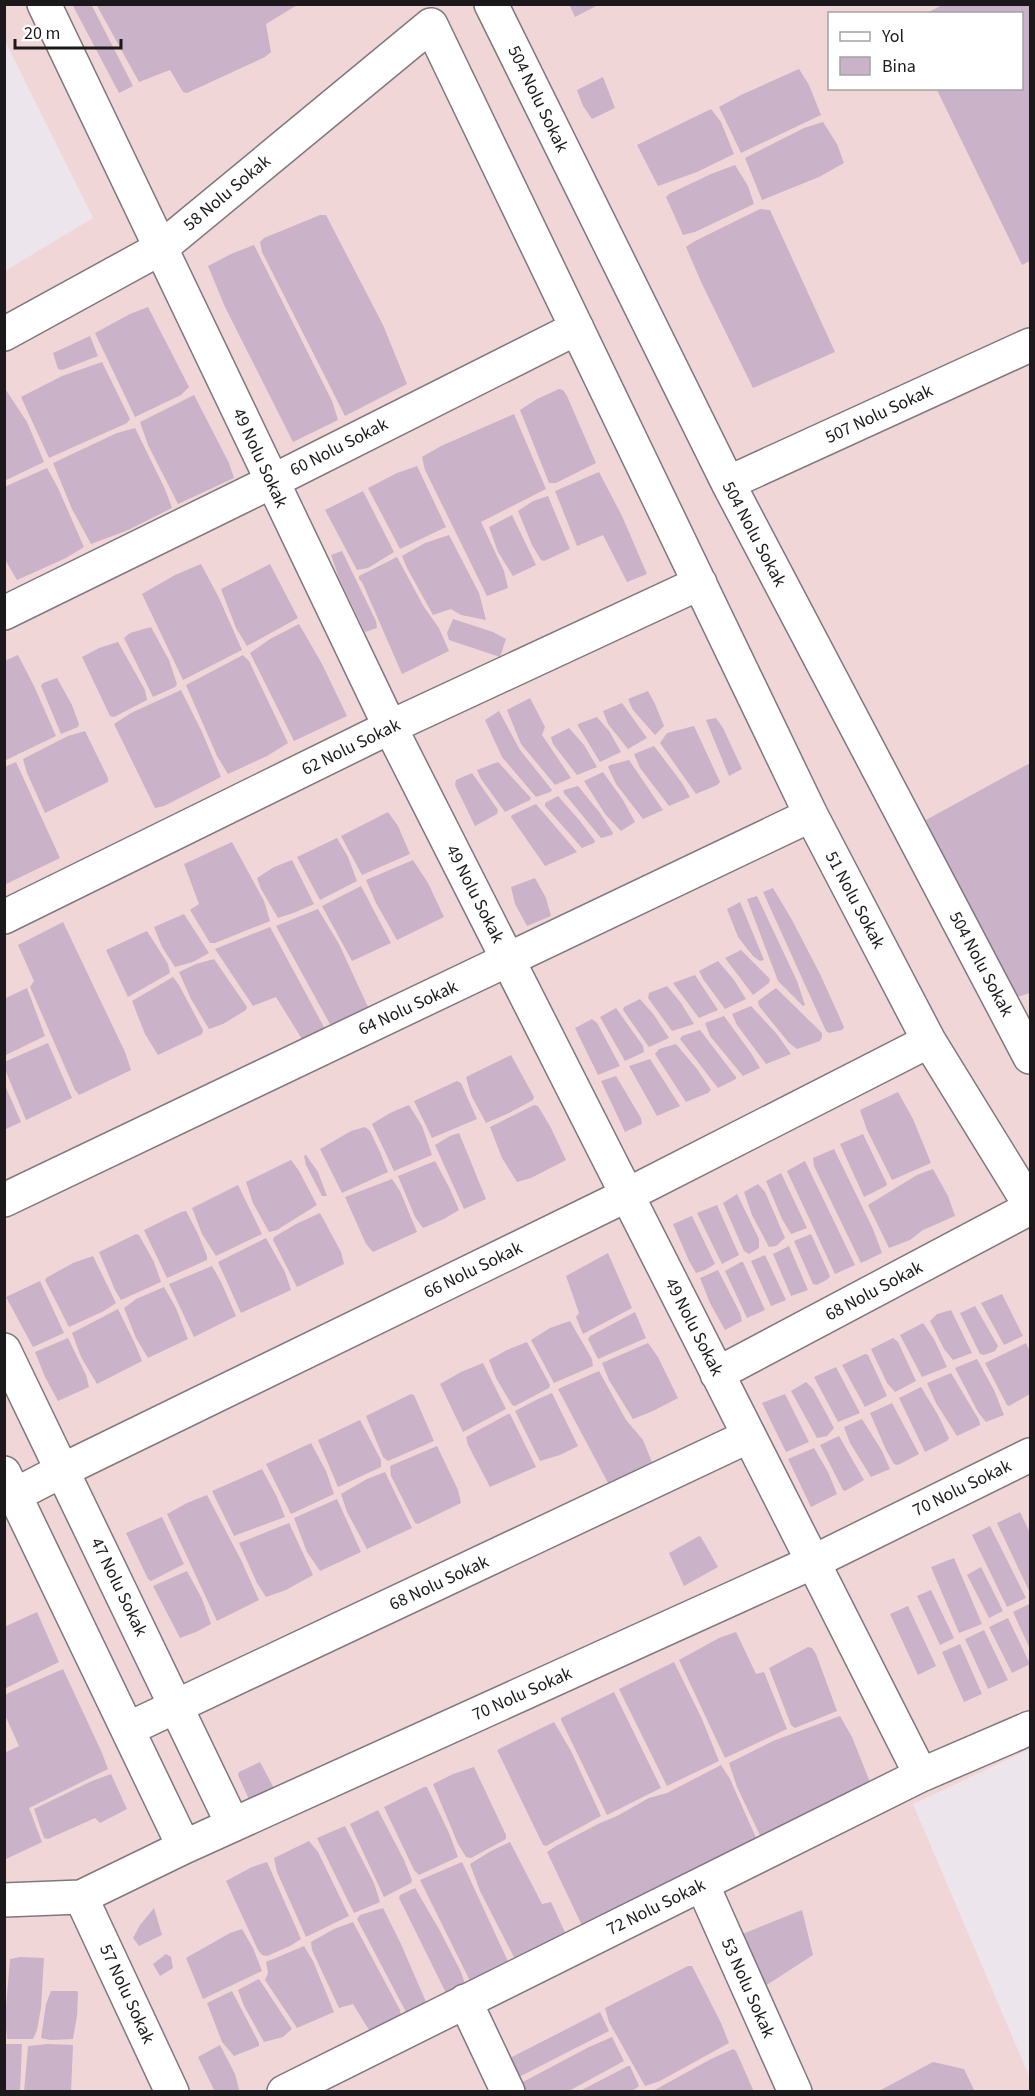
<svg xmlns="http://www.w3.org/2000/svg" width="1035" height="2096" viewBox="0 0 1035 2096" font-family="'Source Sans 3',sans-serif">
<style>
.industrial{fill:#f1d6d7;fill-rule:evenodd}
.building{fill:#cab2c9}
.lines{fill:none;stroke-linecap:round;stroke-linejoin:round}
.minor-casing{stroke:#7f787f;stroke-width:36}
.minor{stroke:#fff;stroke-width:33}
.labels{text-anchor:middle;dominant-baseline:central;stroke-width:5;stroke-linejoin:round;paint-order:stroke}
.street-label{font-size:18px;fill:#1c191c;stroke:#fff}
</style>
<rect width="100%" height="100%" fill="#ede5ec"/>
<path class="industrial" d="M5,4L1030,5V1749L913,1804L1030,2078V2091H5V271L93,218L5,41ZM830,14H1022V88H830Z"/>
<path class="building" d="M72,4H91L133,86L119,93Z
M96,4H299L266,24L271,52L265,57L187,93L183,92L170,70L139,82Z
M569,4H600L575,17Z
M944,4H1030V261L1022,265L936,88H1022V14H925Z
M799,69L809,85L821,115L741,153L719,107L741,95Z
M603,77L615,108L592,119L583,106L577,90Z
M711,109L721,122L734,154L697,172L658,186L637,145Z
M823,122L837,144L844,163L819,177L762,200L745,158L804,128Z
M735,165L748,186L754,204L695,232L683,235L666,197L669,194L711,174Z
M760,209L770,210L835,352L753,388L702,284L686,247L695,241Z
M320,215H326L383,325L407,384L345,416L262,252L260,242L264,238Z
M254,245L332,401L338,420L293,442L225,307L208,266L231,254Z
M148,307L189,387L181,395L135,417L95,333L130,314Z
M90,336L98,356L62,370L58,369L53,353Z
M102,362L130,419L127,423L49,458L21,397L62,376Z
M4,387L27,422L44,462L4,481Z
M559,389L563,390L567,396L596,463L556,483H549L520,410L537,399Z
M194,395L229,463L234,478L178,504L148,445L140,422Z
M514,414L546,489L481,522L504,571L508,588L487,596L425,470L422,457L441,446Z
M135,428L165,489L172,508L128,530L91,544L72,509L53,463L117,433Z
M417,466L446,527L400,549L368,488L397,473Z
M47,468L58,488L84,547L66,558L17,580L4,558V487Z
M599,472L622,516L647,574L627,582L603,535L577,546L555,491Z
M363,491L394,552L368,568L357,570L325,510Z
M548,496L570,549L544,561L541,560L532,545L518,511L533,501Z
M512,515L536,565L513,576L498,552L489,527Z
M449,535L479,593L486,620L461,615L451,609L433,615L407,568L402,556L425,543Z
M342,551L376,621L377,628L365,632L339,578L331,555Z
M397,557L424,607L439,628L449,651L402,674L362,582L359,579V576Z
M201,564L219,598L242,650L183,680L142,594L175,575Z
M270,564L298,618L247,646L236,628L221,589Z
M453,619L493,632L506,639L500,657L449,640L447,633Z
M299,624L322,664L347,716L294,741L250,653L270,639Z
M151,627L169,660L177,684L175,687L153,697L124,638L130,633Z
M118,642L145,690L147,700L114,717L110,716L82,657L99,648Z
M18,655L34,686L56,736L4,761V661Z
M243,655L249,661L288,743L267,756L228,774L217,756L186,685Z
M57,678L72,705L79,724L78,727L61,734L41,686L43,683Z
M181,690L202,732L221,777L164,806L155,808L114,724L131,713Z
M648,691L655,704L664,726L655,735L633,710L628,699Z
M530,698L545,727L542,735L571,778L555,785L521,744L507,710Z
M622,703L647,738L628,749L608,724L603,711Z
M499,711L520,750L552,790L550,792L536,797L502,757L485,720Z
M597,717L609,731L621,752L600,762L578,726V724Z
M716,718L723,728L742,769L729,776L706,720Z
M694,726L720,782L717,785L696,794L660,743L667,733Z
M569,728L584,745L597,767L577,775L553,744L551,737Z
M85,731L108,778V782L45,813L27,773L23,759L68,736Z
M654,746L682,783L690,797L669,806L640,768L634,754Z
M629,760L663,810L643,819L616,784L608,767L610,765Z
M16,762L60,858L4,885V767Z
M498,762L531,798L530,800L505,812L481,779L477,770Z
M1030,763V993L1014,998L940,853L926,820Z
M603,772L623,800L635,822L621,831L605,814L584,781Z
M472,773L498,810L497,814L475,826L455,785L456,780Z
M578,786L600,813L613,833L612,835L601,838L563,792L564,790Z
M558,796L580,821L595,841L594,843L582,848L545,806V803Z
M536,804L577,852L545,866L511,817L512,815Z
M388,812L398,826L410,854L362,875L341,836Z
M337,838L348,857L357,881L320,900L297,857Z
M232,842L264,901L270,921L215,943H210L190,910L199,904L184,864Z
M292,860L314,904L296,912L278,918L261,889L257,878L274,867Z
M413,860L428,883L444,917L397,940L376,903L366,880Z
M535,878L546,898L551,916L527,926L515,904L511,887Z
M361,886L391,943L352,961L322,906Z
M773,888L792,920L820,974L844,1027L842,1030L829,1033L826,1031L763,892Z
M757,896L797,981L805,1005L803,1006L778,981L747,899Z
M740,902L764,960L760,961L753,956L738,937L727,909Z
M318,909L339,944L368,1007L333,1026H331L276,926Z
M184,914L209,953L193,962L175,967L162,947L154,927Z
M63,922L125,1052L131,1070L79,1095L75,1090L30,987L34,981L18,945Z
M270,927L325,1029L302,1039L276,997L253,1006L215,949Z
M147,931L168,964L170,973L128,997L106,950Z
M741,950L770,979L769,983L753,995L725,958Z
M214,959L247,1007L246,1010L223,1024L209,1029L191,999L179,972L196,964Z
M718,961L734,980L746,999L725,1009L703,979L699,971Z
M695,975L718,1010L699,1018L673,983Z
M173,977L179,985L203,1030L202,1034L158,1055L145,1034L132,1001Z
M667,986L681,1003L694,1024L672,1031L648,998L649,993Z
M27,988L45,1036L4,1056V999Z
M776,988L822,1033V1037L820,1041L797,1049L789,1043L759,1006L758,1001Z
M640,999L654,1015L669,1038L649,1047L623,1010L624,1007Z
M751,1006L776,1033L791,1054L766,1064L737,1025L732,1014Z
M616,1008L643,1046L644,1052L625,1061L600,1017Z
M724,1016L751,1053L760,1068L743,1076L710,1036L705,1023Z
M592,1019L597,1023L620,1066L598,1075L575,1028Z
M700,1030L736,1077V1079L718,1088L680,1039L682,1036Z
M48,1043L72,1098L26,1120L4,1067V1062Z
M676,1044L697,1069L711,1090L708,1093L686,1102L655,1054L659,1049Z
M511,1055L534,1097L533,1100L509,1113L486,1123L471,1095L466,1077Z
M650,1059L680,1106L657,1116L629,1066Z
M616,1076L641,1118L642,1124L625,1132L601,1081Z
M457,1081L461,1083L477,1119L432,1138L414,1101Z
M4,1083L21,1122L4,1130Z
M898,1092L913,1119L931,1163L892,1180L867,1130L860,1110Z
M409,1105L422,1126L432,1155L394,1171L372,1124L390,1113Z
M534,1105L538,1106L551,1128L566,1160L531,1178L517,1182L502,1158L490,1127Z
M365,1127L370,1131L380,1152L388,1172L342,1193L320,1149L351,1131Z
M459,1133L486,1199L464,1209L435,1145L450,1136Z
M863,1134L887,1184L886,1186L864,1197L840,1144Z
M834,1149L873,1229L882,1253L861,1263L814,1166L813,1158Z
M306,1155L318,1172L327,1196H322L306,1165L304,1156Z
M291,1160L299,1171L317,1205L277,1230L269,1232L253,1203L246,1182Z
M435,1161L450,1189L459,1210L444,1219L423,1228L415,1217L398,1176Z
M805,1161L855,1265L835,1274L787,1171Z
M933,1169L948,1196L955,1216L923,1230L910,1240L889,1248L868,1205L917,1175Z
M781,1173L807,1228L791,1234L782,1219L766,1181Z
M392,1179L400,1191L417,1232L373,1252L366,1244L345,1197Z
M758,1184L765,1192L785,1238L776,1246L769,1247L752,1215L744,1192Z
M238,1185L262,1234L216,1256L202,1234L192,1208Z
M737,1194L759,1239V1248L749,1254L744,1251L723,1203Z
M717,1205L739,1255L722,1264L697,1213Z
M186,1211L198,1234L207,1256V1260L167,1278L144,1230L181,1212Z
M320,1213L341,1252L344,1264L297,1287L273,1240L274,1237L296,1224Z
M692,1216L715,1264L705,1270L696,1273L689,1261L673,1224Z
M136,1234L139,1235L154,1262L161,1282L121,1300L115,1290L99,1252Z
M811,1234L830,1276L828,1279L817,1285L813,1284L794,1241Z
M266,1238L285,1272L291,1290L241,1313L218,1262Z
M789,1246L808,1290L791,1296L773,1254Z
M608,1253L632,1308L583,1334L576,1317L579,1313L566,1276Z
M765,1255L786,1300L771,1306L751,1261Z
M93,1256L116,1303L104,1311L69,1327L45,1280L46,1278L73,1263Z
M741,1262H743L765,1310L747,1318L725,1271Z
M212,1266L221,1282L236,1316L194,1337L169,1284Z
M718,1270L740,1313L742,1321L725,1330L710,1303L700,1278Z
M40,1281L64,1333L33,1347L6,1297Z
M164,1287L176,1308L188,1339L148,1358L136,1338L124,1308L136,1299Z
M1002,1294L1023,1336L1004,1345L981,1303Z
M975,1306L998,1346L995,1351L984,1355L980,1354L960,1313Z
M118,1309L135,1344L142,1361L97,1384L81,1357L72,1333Z
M951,1310L972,1353L953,1360L944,1349L930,1321L937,1314Z
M635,1312L646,1338L598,1359L588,1339L590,1336Z
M570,1321L592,1359L593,1366L554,1383L531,1340L550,1328Z
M923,1323L934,1339L947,1367L922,1377L900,1335Z
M68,1338L86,1375L89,1387L58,1401L45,1377L35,1352Z
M893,1338L898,1342L916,1381L895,1392L887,1383L871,1349Z
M527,1342L550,1385L549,1388L515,1406L512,1405L496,1378L489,1360L507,1350Z
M648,1343L658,1357L678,1398L653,1411L633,1419L609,1380L602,1363Z
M1026,1343L1030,1352V1394L1009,1406L1007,1405L985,1363Z
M865,1354L868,1355L887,1396L865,1407L842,1365Z
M977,1359L994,1390L1004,1415L986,1422L978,1412L955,1368Z
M483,1363L506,1409L463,1432L440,1384L461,1372Z
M836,1367L860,1413L838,1422L814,1377Z
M599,1371L626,1420L643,1440L652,1462L608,1483L558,1389Z
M951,1373L979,1420L980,1425L957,1436L936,1403L927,1383Z
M806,1382L813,1389L834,1428L827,1436L817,1438L791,1391Z
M921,1387L938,1415L949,1438L947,1441L925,1452L899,1398Z
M552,1393L578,1446L560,1455L540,1461L515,1411L538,1399Z
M411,1394L414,1395L434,1441L388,1461L383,1457L366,1416Z
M785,1394L809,1442L786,1452L762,1403Z
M892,1403L919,1454L898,1465L894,1464L886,1450L870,1413Z
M508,1414H510L536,1467L490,1487L468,1445L466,1437Z
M862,1419L882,1451L890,1469L871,1477L850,1443L844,1427Z
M360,1420L381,1460V1467L338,1487L318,1440Z
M839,1436L864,1480L845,1491L843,1490L820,1445Z
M311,1443L326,1471L334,1494L291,1514L266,1464Z
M437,1446L458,1490L461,1503L418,1524L415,1523L391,1476L390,1466Z
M814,1448L828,1472L837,1494L811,1507L788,1459Z
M262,1469L277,1497L285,1517L234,1536L212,1491Z
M385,1472L412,1528L367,1549L347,1512L341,1494L367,1479Z
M207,1495L241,1560L259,1600L217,1621L167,1514L187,1503Z
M337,1499L361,1552L320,1571L307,1552L294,1518Z
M1020,1512L1030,1533V1593L997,1523Z
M162,1517L184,1564L151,1581L148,1579L126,1533Z
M289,1523L313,1575L286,1590L266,1597L257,1583L239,1543Z
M990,1526L1026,1598L1007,1607L972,1535Z
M699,1536L701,1537L718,1567L684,1586L669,1553Z
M954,1558L982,1624L959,1633L931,1567Z
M981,1567L1003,1611L989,1618L967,1575Z
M187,1571L202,1599L211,1624L196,1632L180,1638L153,1586Z
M931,1590L954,1638L940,1645L917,1596Z
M1029,1604L1030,1607V1649L1013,1612Z
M908,1606L936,1666L918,1675L890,1614Z
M37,1612L59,1662L4,1689V1627Z
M1008,1618L1030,1664L1012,1673L989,1627Z
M984,1630L1008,1680L988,1689L965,1639Z
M736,1632L756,1674L764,1672L787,1729L725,1758L679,1660L719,1638Z
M960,1644L982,1694L964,1702L942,1652Z
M808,1647L812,1648L816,1654L837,1711L795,1728L791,1725L769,1668Z
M674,1662L702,1719L719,1761L667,1786L619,1689Z
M63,1669L102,1753L108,1769L29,1808L42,1842L4,1860V1753L19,1746L4,1713V1695Z
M614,1692L661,1788L607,1815L561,1720V1718Z
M840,1716L852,1737L870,1782V1785L766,1848L737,1787L729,1763L773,1741Z
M554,1722L571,1751L601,1816L546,1846L543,1845L497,1750Z
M260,1762L276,1792L252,1806L238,1775L239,1772Z
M721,1765L730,1779L761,1849L587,1936L547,1852L556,1846L600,1823L617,1816L649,1798L667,1793Z
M474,1767L506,1835V1839L471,1858L466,1857L458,1844L433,1784L453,1774Z
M111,1774L127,1809L100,1823L95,1818L48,1839L44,1838L34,1809L92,1781Z
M424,1787H427L449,1833L458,1857L419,1875L414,1870L384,1807Z
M378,1810L404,1860L412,1880L411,1883L384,1897L350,1824Z
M345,1826L374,1883L380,1902L354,1913L317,1838Z
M309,1841L318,1852L349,1916L306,1937L277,1872L274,1858Z
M510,1842L542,1904L551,1902L569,1941L518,1965L480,1891L470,1864L491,1851Z
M267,1862L301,1939L290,1946L267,1956L262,1955L258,1950L226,1881L252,1867Z
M462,1862L511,1968L473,1987L420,1880Z
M415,1888L440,1931L461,1972L465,1984L446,1993L399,1898L400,1895Z
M154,1908L162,1935L139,1946L133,1938L140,1925Z
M383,1908L401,1944L426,2002L406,2012L357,1919L360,1915Z
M802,1910L813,1955L762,1988L735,1937Z
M353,1922L400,2010L401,2016L369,2030L353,2004L339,2008L312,1950L311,1942L334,1929Z
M242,1929L253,1948L262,1971L203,1999L186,1958L230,1933Z
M304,1946L313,1961L334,2012L297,2028L265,1980L268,1973L266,1962Z
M166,1954L171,1957L173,1968L160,1976L153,1964Z
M20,1957L44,1958L41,2008L37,2030L33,2039H7L5,2018L10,1959Z
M688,1966H692L721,2023L729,2043L660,2081L645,2086L609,2022L605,2008Z
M259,1979L292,2029L283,2037L264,2042L244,2006L238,1990Z
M51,1991H77L78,1992L77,2016L73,2039L50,2040L41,2038L46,2004Z
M232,1991L259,2043V2046L234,2056L222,2042L207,2003Z
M600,2012L609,2031L515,2079L506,2060Z
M612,2037L624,2061L567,2092H521L519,2084L589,2047Z
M4,2044H22L20,2092H4Z
M48,2044L73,2045L71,2092H24L28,2046Z
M220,2045L235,2074L239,2089L234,2092H215L198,2057Z
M733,2049L736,2051L754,2092H651L711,2059Z
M933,2062L964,2069L975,2092H877Z
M628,2066H630L639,2086L631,2092H578Z"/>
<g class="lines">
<g class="minor-casing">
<path id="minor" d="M44,4L390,727L921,1775
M491,4L728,483L1030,1057
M4,334L161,248L431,25L811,815L929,1041L1030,1205
M728,483L1030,345
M4,613L271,482L577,328
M4,917L390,727L700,583
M4,1200L811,815
M4,1350L233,1825
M717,1374L1030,1208
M4,1473L184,1847
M15,1495L63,1470L627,1195L929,1041
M128,1729L749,1436
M702,1884L795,2092
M81,1897L172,2092
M4,1900L81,1897L184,1847L813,1562L1030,1455
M465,2001L508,2092
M284,2092L921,1775L1030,1728"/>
</g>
<use href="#minor" class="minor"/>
</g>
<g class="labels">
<g class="street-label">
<text transform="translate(538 99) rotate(64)">504 Nolu Sokak</text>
<text transform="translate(227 193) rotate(-40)">58 Nolu Sokak</text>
<text transform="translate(879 414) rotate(-25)">507 Nolu Sokak</text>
<text transform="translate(339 447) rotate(-27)">60 Nolu Sokak</text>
<text transform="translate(260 458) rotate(65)">49 Nolu Sokak</text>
<text transform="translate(754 534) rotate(62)">504 Nolu Sokak</text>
<text transform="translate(351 747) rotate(-26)">62 Nolu Sokak</text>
<text transform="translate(475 894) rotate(63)">49 Nolu Sokak</text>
<text transform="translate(855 900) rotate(62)">51 Nolu Sokak</text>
<text transform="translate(981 964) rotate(62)">504 Nolu Sokak</text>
<text transform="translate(408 1008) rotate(-25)">64 Nolu Sokak</text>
<text transform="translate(473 1270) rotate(-26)">66 Nolu Sokak</text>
<text transform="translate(874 1291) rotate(-28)">68 Nolu Sokak</text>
<text transform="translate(694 1327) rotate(63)">49 Nolu Sokak</text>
<text transform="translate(962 1488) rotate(-26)">70 Nolu Sokak</text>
<text transform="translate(439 1583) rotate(-25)">68 Nolu Sokak</text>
<text transform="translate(119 1587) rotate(64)">47 Nolu Sokak</text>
<text transform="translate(522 1694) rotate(-24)">70 Nolu Sokak</text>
<text transform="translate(656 1907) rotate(-26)">72 Nolu Sokak</text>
<text transform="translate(748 1988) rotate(66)">53 Nolu Sokak</text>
<text transform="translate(127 1994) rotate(65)">57 Nolu Sokak</text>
</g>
</g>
<rect width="1035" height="2096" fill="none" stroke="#1c191c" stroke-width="12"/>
<rect x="828" y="12" width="195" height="78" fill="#ffffff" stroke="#a4a3a4" stroke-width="1.5"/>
<rect x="840" y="32" width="30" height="9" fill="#ffffff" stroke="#a4a3a4" stroke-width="1.5"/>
<text x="882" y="42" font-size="18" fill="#1c191c">Yol</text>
<rect x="840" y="57" width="30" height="18" fill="#cab2c9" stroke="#a4a3a4" stroke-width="1.5"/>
<text x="882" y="72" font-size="18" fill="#1c191c">Bina</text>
<path d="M15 39v9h106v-9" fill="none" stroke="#1c191c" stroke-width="3"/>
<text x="24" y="39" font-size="18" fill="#1c191c" stroke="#ffffff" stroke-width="4.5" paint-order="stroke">20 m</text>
</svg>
